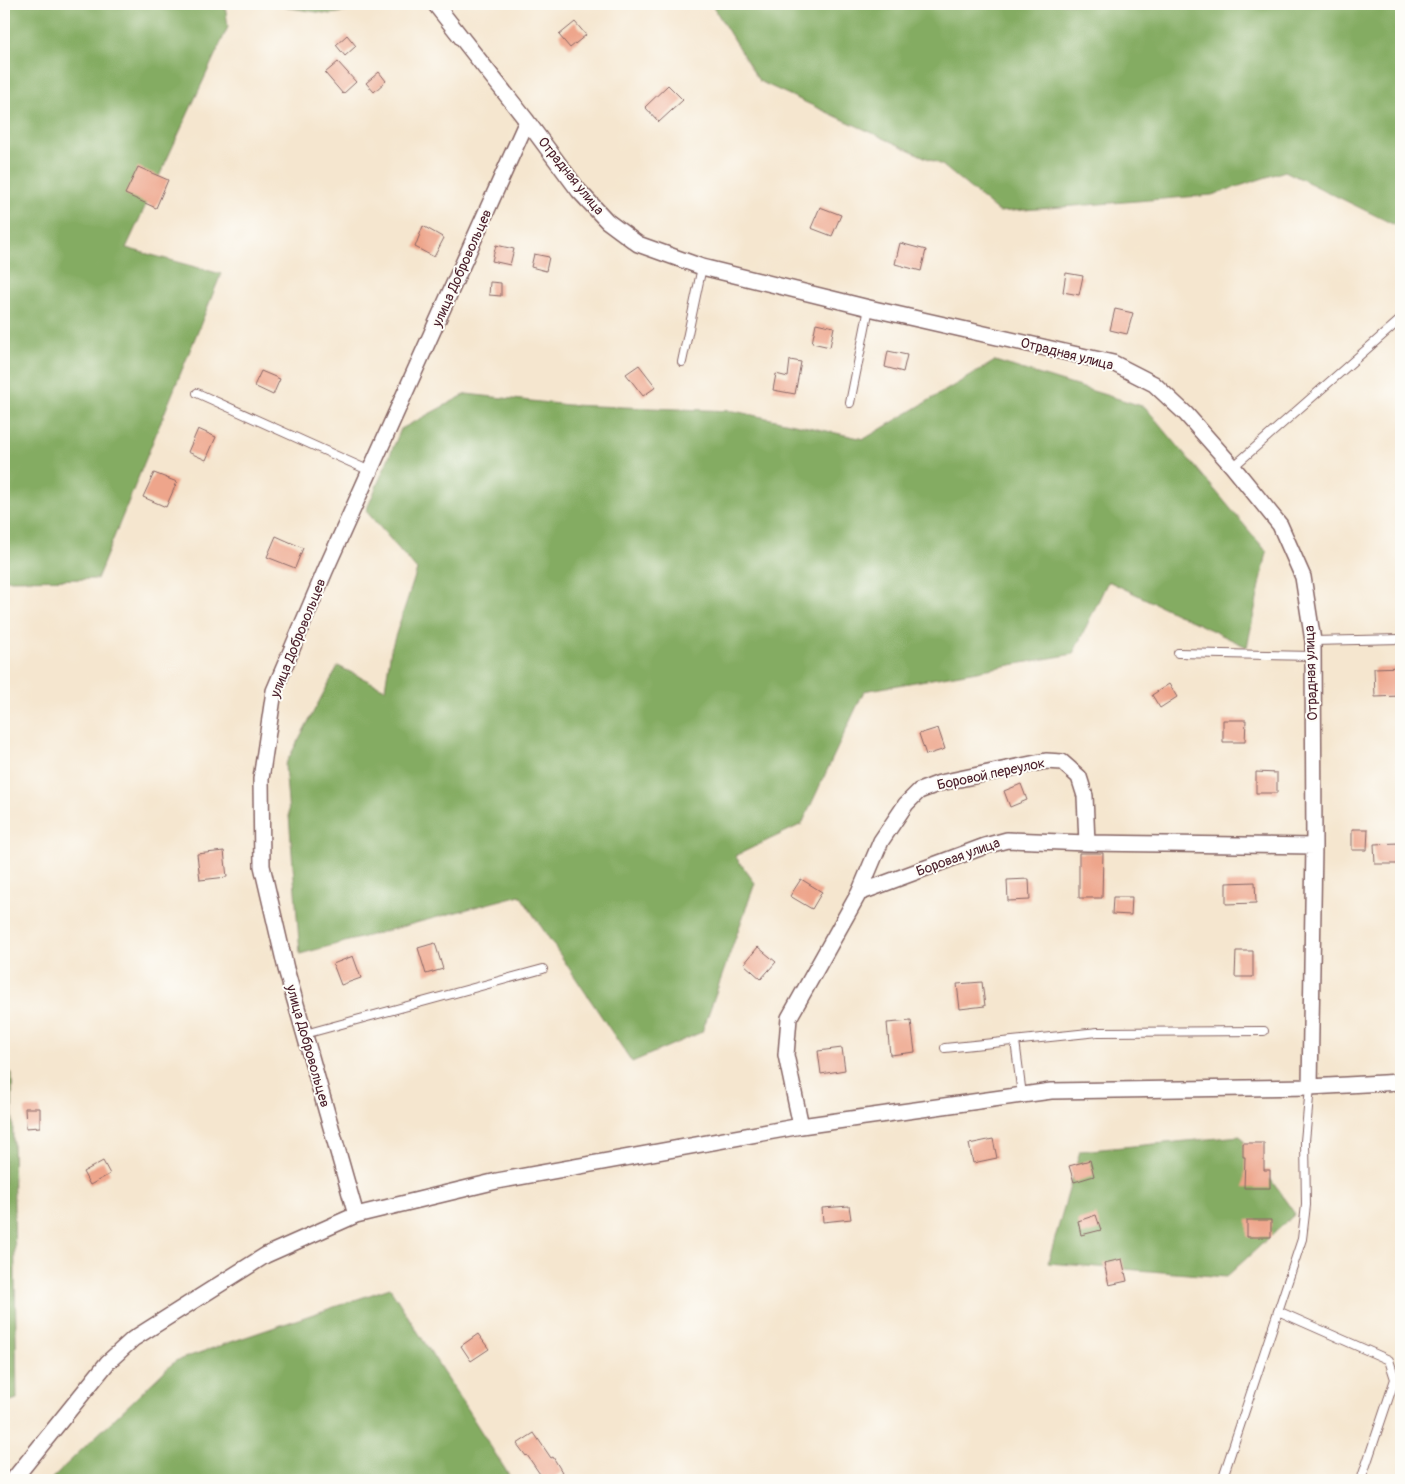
<svg xmlns="http://www.w3.org/2000/svg" width="1405" height="1484" viewBox="0 0 1405 1484" font-family="Pangolin,sans-serif">
<style>
.forest{fill:#84ac62;stroke:#676646}
.building{fill:#eea58b}
.lines{fill:none;stroke-linecap:round;stroke-linejoin:round}
.service-casing{stroke:#866564;stroke-width:10}
.minor-casing{stroke:#866564;stroke-width:18}
.service{stroke:#fff;stroke-width:8}
.minor{stroke:#fff;stroke-width:15}
.labels{text-anchor:middle;dominant-baseline:central;stroke-width:4;stroke-linejoin:round;paint-order:stroke}
.street-label{font-size:14px;fill:#4a1f2b;stroke:#fdfcf7}
</style>
<rect width="100%" height="100%" fill="#fdfcf7"/>
<filter id="ink" filterUnits="userSpaceOnUse"><feTurbulence type="fractalNoise" baseFrequency=".02" numOctaves="2"/><feDisplacementMap in="SourceGraphic" scale="10" xChannelSelector="R" yChannelSelector="G"/><feConvolveMatrix kernelMatrix="1 2 1 2 8 2 1 2 1" color-interpolation-filters="sRGB"/></filter>
<filter id="wash" filterUnits="userSpaceOnUse"><feTurbulence type="fractalNoise" baseFrequency=".0096" numOctaves="4" result="noise"/><feDisplacementMap in="SourceGraphic" scale="20" xChannelSelector="R" yChannelSelector="G"/><feGaussianBlur stdDeviation="1.12" result="paint"/><feColorMatrix in="noise" values="0 0 0 0 0 0 0 0 0 0 0 0 0 0 0 0 0 1.4 0 .05"/><feComposite in="paint" operator="in"/></filter>
<g filter="url(#wash)">
<rect width="100%" height="100%" fill="#f5e6cf"/>
<path class="forest" d="M4,4H225L228,27L126,248L221,274L97,579L4,580Z
M282,4H398L330,14L284,7Z
M713,4H1401V228L1285,171L1212,195L999,212L942,165L759,81L714,8Z
M995,361L1145,407L1267,552L1247,647L1108,581L1073,654L864,691L802,824L735,856L755,883L702,1032L632,1062L520,895L300,954L285,765L338,666L385,689L391,649L417,570L366,511L401,429L466,394L568,405L734,411L864,439Z
M4,1070L12,1073L17,1399L4,1403Z
M1240,1136L1295,1214L1226,1277L1048,1263L1080,1151Z
M390,1288L512,1480H50L175,1361Z"/>
<g id="blocks">
<path class="building" d="M575,22L586,35L570,48L559,35Z
M347,35L356,46L345,56L336,45Z
M338,62L356,82L343,94L325,73Z
M379,72L386,81L374,92L366,83Z
M668,85L683,100L659,122L645,107Z
M138,167L168,180L156,208L125,194Z
M820,207L841,215L832,236L811,228Z
M423,226L444,238L434,257L415,247Z
M900,243L926,250L921,271L895,264Z
M496,245L514,249L510,265L492,261Z
M534,254L549,257L546,271L531,267Z
M1066,273L1083,276L1079,295L1063,292Z
M490,282L501,283V296L489,295Z
M1115,309L1133,313L1127,334L1110,330Z
M816,323L834,327L830,347L812,343Z
M888,351L907,355L903,372L885,367Z
M790,360L801,362L795,394L773,390L776,374L788,377Z
M639,365L656,387L643,396L626,374Z
M261,371L280,379L273,395L254,386Z
M198,429L216,437L206,460L188,452Z
M154,473L177,482L166,507L143,497Z
M276,536L303,548L295,568L267,557Z
M1401,667V696L1375,697L1374,668Z
M1169,684L1177,697L1160,708L1152,695Z
M1223,720H1246L1245,742H1223Z
M938,728L945,749L926,755L919,734Z
M1256,772L1277,773V793H1256Z
M1021,784L1027,800L1010,807L1004,791Z
M1352,829H1368L1367,850H1352Z
M1399,843V864H1375L1374,844Z
M224,851L227,877L200,880L197,854Z
M1079,853H1103L1102,898H1079Z
M801,879L822,892L812,909L790,896Z
M1029,879L1030,900L1008,901L1007,880Z
M1255,882L1256,903L1226,904V883Z
M1113,897H1132L1131,915L1112,914Z
M435,943L443,969L426,974L418,948Z
M758,947L776,962L761,979L744,964Z
M1236,951H1253V977H1235Z
M353,956L361,978L341,985L333,964Z
M982,982L985,1006L960,1009L957,984Z
M911,1021L915,1052L890,1055L887,1023Z
M842,1048L845,1070L821,1074L818,1051Z
M25,1108H40V1127L26,1128Z
M993,1139L997,1158L973,1163L969,1144Z
M1243,1143H1264V1170H1270V1188H1244L1245,1157H1243Z
M1090,1160L1094,1176L1074,1182L1069,1166Z
M103,1161L110,1174L90,1185L83,1172Z
M849,1206L851,1219L823,1222L822,1208Z
M1096,1215L1101,1230L1081,1235L1078,1221Z
M1247,1220H1271V1237H1247Z
M1122,1259L1127,1281L1109,1285L1104,1263Z
M478,1334L489,1349L471,1361L461,1346Z
M534,1433L551,1458L553,1457L562,1472L549,1480H544L527,1455L526,1456L517,1444Z"/>
</g>
</g>
<g filter="url(#ink)">
<use href="#blocks" fill-opacity="0" stroke="#866564" stroke-width="1"/>
<g class="lines">
<g class="service-casing">
<path id="service" d="M682,362L702,267
M197,393L370,471
M850,403L869,308
M1233,467L1401,319
M1313,641L1401,639
M1178,653L1313,656
M305,1034L543,969
M1015,1041L1022,1095
M945,1048L1098,1032L1264,1031
M1278,1311L1389,1360L1395,1379L1361,1480
M1222,1480L1302,1239L1306,1205L1305,1141L1310,1087"/>
</g>
<g class="minor-casing">
<path id="minor" d="M435,4L527,121L579,191L607,221L638,244L702,267L869,308L1113,363L1154,384L1186,414L1233,467L1280,525L1303,577L1313,641L1314,846L1310,1087
M859,893L881,841L906,804L919,791L940,783L1046,761L1062,762L1079,777L1085,796L1087,843
M801,1126L786,1055L789,1018L859,893L985,846L1007,840L1087,843L1314,846
M356,1215L286,969L262,866L261,779L274,691L325,571L527,121
M13,1480L108,1362L133,1339L266,1255L356,1215L497,1181L801,1126L1051,1091L1310,1087L1401,1082"/>
</g>
<use href="#service" class="service"/>
<use href="#minor" class="minor"/>
</g>
</g>
<g class="labels">
<g class="street-label">
<text transform="translate(571 176) rotate(51)">Отрадная улица</text>
<text transform="translate(462 268) rotate(-66)">улица Добровольцев</text>
<text transform="translate(1067 354) rotate(14)">Отрадная улица</text>
<text transform="translate(298 638) rotate(-68)">улица Добровольцев</text>
<text transform="translate(1311 673) rotate(-92)">Отрадная улица</text>
<text transform="translate(991 774) rotate(-12)">Боровой переулок</text>
<text transform="translate(958 857) rotate(-20)">Боровая улица</text>
<text transform="translate(308 1046) rotate(74)">улица Добровольцев</text>
</g>
</g>
<rect width="1405" height="1484" fill="none" stroke="#fdfcf7" stroke-width="20"/>
</svg>
